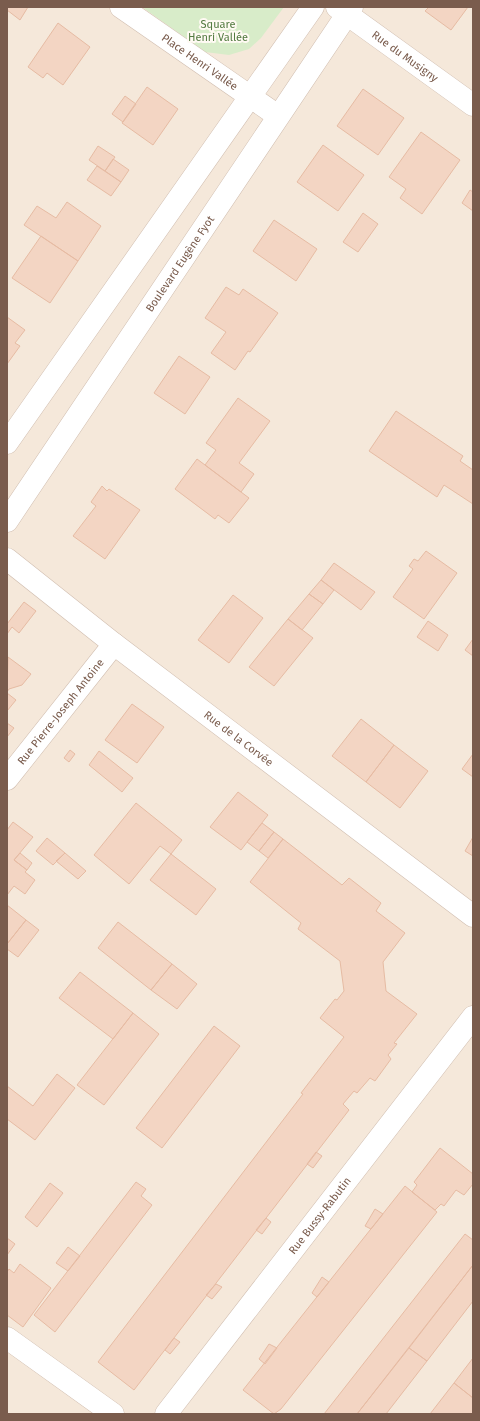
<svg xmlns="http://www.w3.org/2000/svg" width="480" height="1421" viewBox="0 0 480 1421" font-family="'Fira Sans',sans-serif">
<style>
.residential{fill:#f5e8da}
.green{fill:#d8ecc9}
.building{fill:#f3d5c3;stroke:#e6bba3}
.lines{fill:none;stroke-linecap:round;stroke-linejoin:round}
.minor-casing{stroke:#d1beb0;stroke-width:23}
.minor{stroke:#fff;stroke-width:22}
.labels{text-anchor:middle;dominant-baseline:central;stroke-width:4;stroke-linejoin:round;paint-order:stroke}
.park-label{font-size:11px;fill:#537a41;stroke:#fffaf3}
.street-label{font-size:11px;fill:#7a5c4d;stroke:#fffaf3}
</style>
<rect width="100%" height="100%" fill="#fdf6ec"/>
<path class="residential" d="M7,7H473V1414H7Z"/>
<path class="green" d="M142,7H284L261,38L249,49L229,55L205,52Z"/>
<path class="building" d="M7,7H28L20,20L7,10Z
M429,7H468L451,30L425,11Z
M58,23L90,47L63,85L47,73L43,78L28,67Z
M147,87L178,109L153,145L122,123Z
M363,89L404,118L378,155L337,126Z
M125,96L136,104L123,122L112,114Z
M421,132L460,160L422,214L400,198L406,189L389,177Z
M323,145L364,175L338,211L297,182Z
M98,146L115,157L105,171L89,160Z
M113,159L129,170L121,182L105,171Z
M97,166L121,182L111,196L87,180Z
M470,190L473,192V211L462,203Z
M67,202L101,226L78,261L24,225L37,206L56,218Z
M363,213L378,224L358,252L343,242Z
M274,220L317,249L296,281L253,251Z
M41,236L78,261L50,303L12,278Z
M226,287L239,295L243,289L278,313L250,352L248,351L235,370L211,353L226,332L205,318Z
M7,317L25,330L15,343L20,346L7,364Z
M179,356L210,377L185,414L154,393Z
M238,398L270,421L239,463L254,474L241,492L205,465L216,450L206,443Z
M396,411L463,456L460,461L473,470V504L444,485L437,497L369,451Z
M197,459L249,498L229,523L218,515L215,519L175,489Z
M102,486L107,491L109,489L140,510L105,559L73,536L96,506L91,502Z
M426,551L457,573L424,619L393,597L413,569L409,566L414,559L418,561Z
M334,563L375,592L361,610L321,580Z
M321,580L334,590L323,604L309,594Z
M309,594L323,604L302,630L288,619Z
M233,595L263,618L229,663L198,640Z
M24,602L36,611L19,633L12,627L7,634V624Z
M288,619L313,638L274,686L249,667Z
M428,621L448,635L438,651L417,637Z
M473,639V656L465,650Z
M8,657L31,674L22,685L9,689L7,692Z
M7,693L16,700L7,711Z
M132,704L164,727L137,763L105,740Z
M361,719L394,745L366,782L332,756Z
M7,723L14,728L7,737Z
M394,745L428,771L400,808L366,782Z
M70,750L75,754L69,762L64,758Z
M99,751L133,778L122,792L89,765Z
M473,754V777L462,769Z
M238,792L268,815L241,850L210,827Z
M136,803L182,840L171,854L160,846L129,884L94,855Z
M13,822L33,837L14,860L27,870L25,872L35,880L25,894L14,886L7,895V830Z
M262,823L274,832L259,851L247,842Z
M274,832L283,839L268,858L259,851Z
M473,837V856L465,851Z
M47,838L65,853L53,865L36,851Z
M283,839L342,885L349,878L381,903L376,911L405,933L383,962L386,991L417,1014L394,1043L397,1044L388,1055L391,1059L375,1081L370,1078L357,1093L354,1091L343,1104L349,1110L134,1390L98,1362L303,1094L301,1093L344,1037L320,1018L335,999L337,1000L344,991L340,961L298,929L301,923L250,882Z
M20,853L32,863L27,870L14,860Z
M65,853L86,871L78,879L56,861Z
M171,854L216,889L196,915L150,880Z
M7,905L26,920L7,944Z
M26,920L39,930L18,957L7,949V944Z
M118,922L172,964L151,990L98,948Z
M172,964L197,984L177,1009L151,990Z
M80,972L133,1013L113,1039L59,998Z
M133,1013L159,1034L104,1105L77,1085Z
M214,1026L240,1046L162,1148L136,1128Z
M57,1074L75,1088L35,1140L7,1119V1086L33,1106Z
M440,1148L473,1174V1184L464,1195L456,1190L444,1206L441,1204L435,1210L412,1192L417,1185L414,1182Z
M316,1152L322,1156L313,1168L307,1164Z
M136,1182L146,1189L141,1196L152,1205L55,1332L34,1315Z
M50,1183L63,1193L37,1227L25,1217Z
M405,1186L437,1212L281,1409L274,1414L243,1390Z
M375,1209L383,1214L371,1229L365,1226Z
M266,1218L271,1222L262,1234L256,1230Z
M465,1234L473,1240V1265L357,1414H324Z
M7,1238L15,1244L7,1255Z
M68,1247L80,1256L68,1271L56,1263Z
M20,1264L51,1288L23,1327L7,1315V1272L9,1269L14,1273Z
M473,1265V1301L427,1361L409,1348Z
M322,1277L329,1282L317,1297L312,1293Z
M216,1284L222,1287L212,1299L206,1295Z
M174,1338L180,1342L170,1354L165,1350Z
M269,1344L277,1348L265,1364L259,1359Z
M409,1348L427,1361L386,1414H357Z
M473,1358V1398L454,1383Z
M454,1383L473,1398V1414H430Z"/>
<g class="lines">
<g class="minor-casing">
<g id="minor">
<path id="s1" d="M121,7L278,116"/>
<path id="s2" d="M337,7L473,105"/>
<path d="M7,443L313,7"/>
<path id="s3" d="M7,521L352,7"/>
<path id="s4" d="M7,559L114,644L473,916"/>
<path id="s5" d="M7,779L114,644"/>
<path d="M7,1338L113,1414"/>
<path id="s6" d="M166,1414L473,1017"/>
</g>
</g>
<use href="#minor" class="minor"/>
</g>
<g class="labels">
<g class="park-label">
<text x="218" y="24">Square<tspan x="218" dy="13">Henri Vallée</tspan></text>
</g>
<g class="street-label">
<text stroke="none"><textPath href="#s2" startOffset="84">Rue du Musigny</textPath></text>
<text stroke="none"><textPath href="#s1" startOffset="96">Place Henri Vallée</textPath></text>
<text stroke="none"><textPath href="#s3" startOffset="310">Boulevard Eugène Fyot</textPath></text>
<text stroke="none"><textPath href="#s5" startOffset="86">Rue Pierre-Joseph Antoine</textPath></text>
<text stroke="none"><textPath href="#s4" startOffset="293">Rue de la Corvée</textPath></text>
<text stroke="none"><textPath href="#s6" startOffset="251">Rue Bussy-Rabutin</textPath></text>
</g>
</g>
<rect width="480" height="1421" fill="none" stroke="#7a5c4d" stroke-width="16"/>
</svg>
